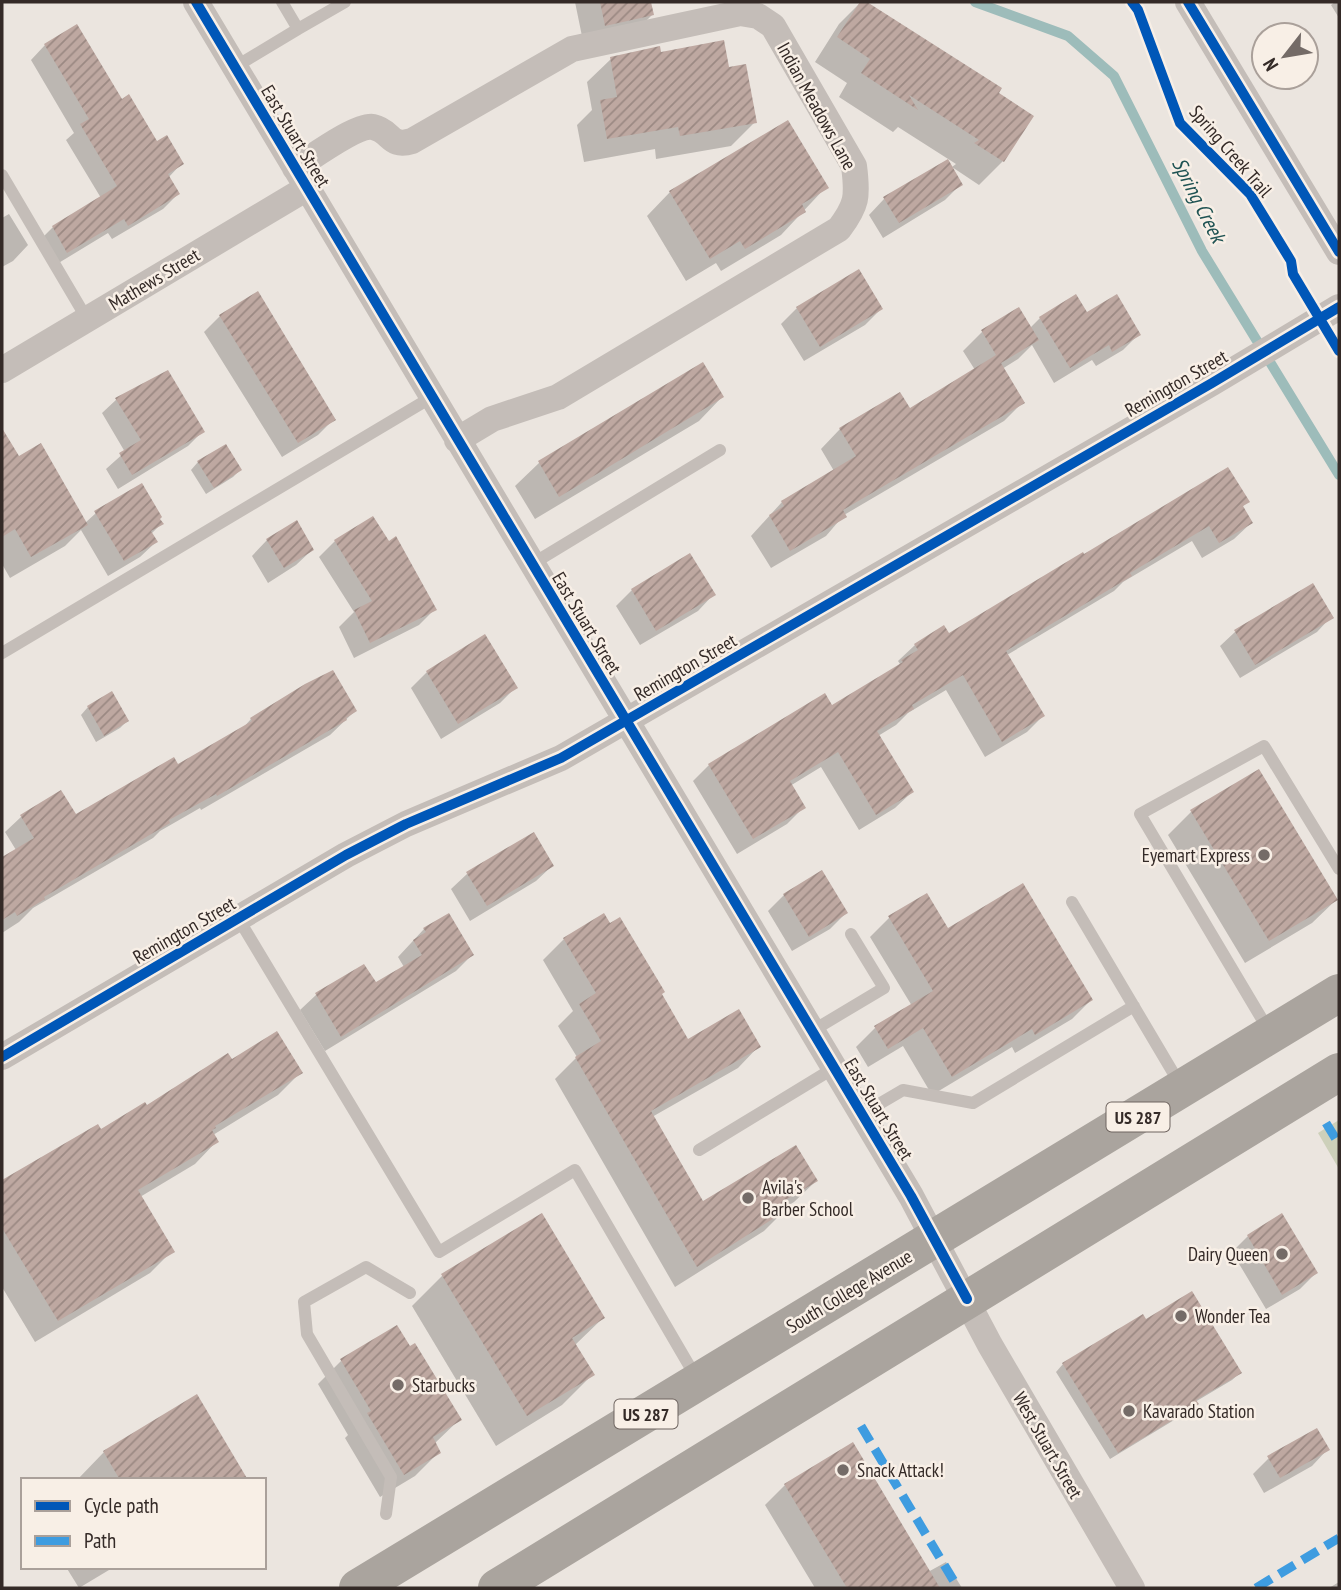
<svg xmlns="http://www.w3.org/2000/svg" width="1341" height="1590" viewBox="0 0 1341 1590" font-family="'PT Sans Narrow',sans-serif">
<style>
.park{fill:#cdd0ba}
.shadow{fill:#0003}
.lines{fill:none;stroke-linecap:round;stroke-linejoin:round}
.stream{stroke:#9dbcba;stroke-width:10}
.building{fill:url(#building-hatch)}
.lane{stroke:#c4bdb8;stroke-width:12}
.street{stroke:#c4bdb8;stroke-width:26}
.highway{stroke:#aaa49e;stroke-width:38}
.quiet{stroke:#3e9ce0;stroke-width:9;stroke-dasharray:18 9;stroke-linecap:butt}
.cycleway-casing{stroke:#f8efe6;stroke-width:15}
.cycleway{stroke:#0057b8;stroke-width:10}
.poi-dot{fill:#746b67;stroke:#f8efe6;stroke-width:2.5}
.labels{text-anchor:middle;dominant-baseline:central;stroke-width:5;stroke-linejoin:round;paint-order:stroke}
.shield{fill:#f8efe6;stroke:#6f6560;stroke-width:2}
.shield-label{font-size:18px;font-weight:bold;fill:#342a27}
.street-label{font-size:19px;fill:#342a27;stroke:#f8efe6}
.poi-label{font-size:19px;fill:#342a27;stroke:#f8efe6;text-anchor:start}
.water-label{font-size:21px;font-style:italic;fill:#1f5353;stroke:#f8efe6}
</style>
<defs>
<pattern id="building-hatch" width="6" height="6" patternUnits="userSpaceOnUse" patternTransform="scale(1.75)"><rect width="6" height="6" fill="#bea8a1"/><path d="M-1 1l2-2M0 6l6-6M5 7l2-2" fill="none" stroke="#9b8983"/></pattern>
</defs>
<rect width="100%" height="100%" fill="#ebe5df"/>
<path class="park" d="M1339,1120V1169L1318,1133Z"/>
<path class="shadow" d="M575,2H650L652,15L631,36L584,46Z
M861,2L999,89L996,94L1003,161L979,185L952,167L956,164L898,127L893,132L839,97L847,83L815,62L839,24Z
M1335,2H1339V18L1331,5Z
M45,45L121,101L157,143L182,163L168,178L178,194L163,209L112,239L108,233L52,267L38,242L53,227L101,198L66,140L74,133L31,60Z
M659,54L728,69L755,122L731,146L656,159L655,149L584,162L577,125L592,110L587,82L611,59Z
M961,184L945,200L883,238L869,215L884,199Z
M826,187L781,235L721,271L716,263L686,281L647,216L670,192Z
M9,214L28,245L13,261L2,267V218Z
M258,293L334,419L318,435L282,457L204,332L220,316Z
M797,308L881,309L865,325L804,361L781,324Z
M1018,309L1030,328L1040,318L1086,315L1139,334L1123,350L1096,366L1092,360L1054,383L1032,345L1018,359L1002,369L1023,402L1004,421L844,515L826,536L771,568L751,536L782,502L834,471L821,449L840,429L909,410L975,370L963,351L982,332Z
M702,364L722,397L699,421L535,519L515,486L539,463Z
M117,399L202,432L188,446L118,489L106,469L125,452L102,413Z
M40,445L85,523L96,513L158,519L161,524L151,534L156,542L140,557L108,576L81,530L65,546L10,578L2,564V468Z
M198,462L240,470L233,477L206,494L191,470Z
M1247,502L1241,508L1251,523L1234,539L1202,558L1192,541L1123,582L1114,591L1007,655L1043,716L1027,732L985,757L946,690L908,713L896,725L878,736L912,792L895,808L859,830L821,767L790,786L803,808L787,824L737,854L693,781L709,765L832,707L894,670L900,664L898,661L915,645L944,628L948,635L1084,557Z
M267,540L312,550L296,565L268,583L252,556Z
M335,541L435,609L419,625L354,658L339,627L354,612L319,557Z
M632,590L713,595L698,611L640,645L616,606Z
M1331,617L1317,632L1240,678L1220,646L1235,632Z
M484,637L515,688L500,703L441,739L411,688L427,672Z
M88,707L127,721L120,728L96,742L81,715Z
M355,711L330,735L201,810L200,808L160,831L153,838L33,908L19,922L2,933V859L16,850L5,832L21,817L61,792L75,816L178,766L242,729L251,719Z
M1192,811L1336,900L1312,923L1245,963L1168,835Z
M552,866L536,881L470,921L451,889L467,874Z
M784,895L846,913L830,929L792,951L768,911Z
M889,918L947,930L1091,1000L1072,1019L1015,1053L1012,1047L932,1095L903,1046L868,1067L856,1047L875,1028L912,1006L870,937Z
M424,929L472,955L456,971L325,1051L300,1010L316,995L364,966L375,985L404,967L398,957Z
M564,939L660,995L688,1041L759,1046L738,1068L652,1117L703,1204L816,1181L794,1202L784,1208L785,1210L764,1231L675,1287L555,1079L577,1057L558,1026L573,1011L543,960Z
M231,1061L300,1073L278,1095L213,1135L217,1141L195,1164L140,1197L172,1251L150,1273L35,1342L2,1287V1182L97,1127L100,1131Z
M1282,1216L1316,1273L1300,1289L1266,1309L1232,1252L1248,1236Z
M443,1275L603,1318L575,1345L593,1374L562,1405L496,1446L412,1306Z
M1145,1322L1240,1373L1232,1380L1195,1402L1189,1411L1110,1459L1056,1372L1063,1364Z
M341,1361L460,1419L434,1444L439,1452L415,1476L380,1497L345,1438L348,1435L318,1384Z
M1327,1450L1312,1466L1264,1493L1253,1474L1269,1458Z
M104,1452L241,1480H77Z
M785,1485L928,1572L946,1562L962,1588H815L765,1505Z
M66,1567H114L79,1588Z
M1339,1582V1588H1329Z"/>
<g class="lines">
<path class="stream" d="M975,2L1068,36L1114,76L1202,251L1339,475"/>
</g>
<path class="building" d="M600,2H651L654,15L605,26Z
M860,2H867L1002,88L999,93L1034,116L1004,162L974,143L979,140L909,95L918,110L861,73L870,59L837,37Z
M77,24L122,99L129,94L157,141L167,135L184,164L168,174L180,194L128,226L124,219L67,253L52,226L117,186L80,124L89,119L44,44Z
M724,40L729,67L746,64L757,123L680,136L678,127L607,139L600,100L617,97L610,57L660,46L661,52Z
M788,120L829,188L802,204L806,212L745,249L740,241L710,259L669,191Z
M948,159L963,185L899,223L883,197Z
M859,269L883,309L820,347L796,307Z
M258,291L336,420L298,443L219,315Z
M1076,294L1087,312L1117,294L1141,335L1112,352L1109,345L1070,368L1039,317Z
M1019,307L1039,340L1001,363L1025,403L843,510L847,517L790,551L769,515L784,506L781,501L856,456L839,428L900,392L910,408L996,355L981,330Z
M703,362L724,397L559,497L538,461Z
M168,370L205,432L132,475L119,453L141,440L115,398Z
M2,428L19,456L41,443L88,525L31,557L15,529L2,537Z
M226,444L242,470L214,488L197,461Z
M1228,467L1250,502L1243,506L1253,523L1219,543L1209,526L1130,573L1132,576L1006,651L1045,716L1002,742L963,675L912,705L914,709L877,731L914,792L876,815L838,752L790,781L806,808L753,839L708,764L825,693L832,705L903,662L901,660L918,650L914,644L944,625L949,633L1083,552L1084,554Z
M142,483L162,517L160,519L164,524L151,531L158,542L124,561L94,511Z
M373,516L389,541L396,536L437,610L370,643L354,610L372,601L334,540Z
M297,520L314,550L284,568L266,539Z
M690,553L716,595L656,631L631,589Z
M1313,583L1334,618L1255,665L1234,630Z
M485,634L518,688L458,724L426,671Z
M333,670L357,711L346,718L347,720L217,796L216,794L169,820L170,823L44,897L45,899L17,916L15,912L2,920V857L34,838L20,815L61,790L76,814L174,757L178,764L252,721L250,718L305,684Z
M112,691L129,721L104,736L87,706Z
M1259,769L1338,900L1269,941L1190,810Z
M534,832L554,866L487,906L466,872Z
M822,870L848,913L809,937L783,894Z
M1023,883L1093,1000L1035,1035L1032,1029L952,1077L923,1028L888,1049L874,1026L933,991L888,916L927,893L948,928Z
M449,913L474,955L341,1037L315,993L364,964L376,982L422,955L413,940L426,932L423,928Z
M604,913L610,923L620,917L665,992L662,994L688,1039L739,1009L761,1047L651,1111L703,1201L796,1145L818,1181L782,1202L787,1210L697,1267L575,1057L601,1041L579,1004L596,993L563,938Z
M277,1031L303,1073L215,1126L216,1128L212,1130L219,1142L138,1190L175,1252L58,1321L2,1228V1180L98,1124L101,1129L145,1102L147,1105L228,1053L232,1059Z
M542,1213L605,1318L572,1338L595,1375L527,1416L441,1274Z
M1282,1213L1318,1273L1282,1295L1247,1235Z
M1192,1291L1242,1373L1196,1400L1199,1404L1118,1453L1062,1363L1143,1314L1146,1319Z
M397,1325L410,1346L415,1343L462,1420L433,1437L441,1453L404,1475L367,1413L371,1411L340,1359Z
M197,1394L248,1480H120L103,1451Z
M1317,1428L1330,1450L1280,1478L1267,1456Z
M853,1442L940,1588H847L784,1484Z"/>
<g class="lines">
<path class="lane" d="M298,29L345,2
M235,67L298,29L282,2
M2,175L87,319
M532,564L720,450
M2,653L432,397
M1072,902L1181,1086
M238,918L439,1252L575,1170L697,1379
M812,1031L884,988L851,934
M1269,1031L1140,814L1264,746L1339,869
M862,1114L903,1090L973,1103L1134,1006
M699,1150L834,1068
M386,1514L391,1477L307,1334L304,1302L366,1267L410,1293"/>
<path class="street" d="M196,2L911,1196L990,1345L1132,1588
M1188,2L1339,252
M295,168C310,159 357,124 373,127C392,131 389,148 412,141L572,49L740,13L758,16L773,26L854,166C858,197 857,205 839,229L558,397L492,419L457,440
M2,370L307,188
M2,1057L346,855L406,824L561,758L1212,383L1339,307"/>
<path class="highway" d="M358,1588L1339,993
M497,1588L1339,1072"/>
<path class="quiet" d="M1326,1123L1339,1144
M861,1426L958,1588
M1256,1588L1339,1538"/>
<g class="cycleway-casing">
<path id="cycleway" d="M196,2L911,1196L967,1299
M1132,2L1138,10L1180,123L1250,194L1291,261L1293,274L1339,351
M1188,2L1339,252
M2,1057L346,855L406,824L561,758L1212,383L1339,307"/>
</g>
<use href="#cycleway" class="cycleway"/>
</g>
<g class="poi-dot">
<circle cx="1264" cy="855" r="7"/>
<circle cx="748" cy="1198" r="7"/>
<circle cx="1282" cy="1254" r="7"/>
<circle cx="1181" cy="1316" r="7"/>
<circle cx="398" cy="1385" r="7"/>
<circle cx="1129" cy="1411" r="7"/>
<circle cx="843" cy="1470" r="7"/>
</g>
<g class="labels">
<g class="shield">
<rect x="1106.5" y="1102.5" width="63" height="29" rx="5"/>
<rect x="614.5" y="1399.5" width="63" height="29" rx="5"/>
</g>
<g class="shield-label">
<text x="1138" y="1117">US 287</text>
<text x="646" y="1414">US 287</text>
</g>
<g class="street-label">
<text transform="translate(817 106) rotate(61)">Indian Meadows Lane</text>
<text transform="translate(296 136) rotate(59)">East Stuart Street</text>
<text transform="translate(1231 151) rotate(49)">Spring Creek Trail</text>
<text transform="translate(154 279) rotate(-31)">Mathews Street</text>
<text transform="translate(1176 383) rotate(-30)">Remington Street</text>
<text transform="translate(587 623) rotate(59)">East Stuart Street</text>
<text transform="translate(685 667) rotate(-30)">Remington Street</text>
<text transform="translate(184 930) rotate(-30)">Remington Street</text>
<text transform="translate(879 1109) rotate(59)">East Stuart Street</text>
<text transform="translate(849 1291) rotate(-31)">South College Avenue</text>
<text transform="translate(1048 1445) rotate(60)">West Stuart Street</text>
</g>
<g class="poi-label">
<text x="1250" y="855" text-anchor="end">Eyemart Express</text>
<text x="762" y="1187">Avila's<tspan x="762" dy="22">Barber School</tspan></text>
<text x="1268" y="1254" text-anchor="end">Dairy Queen</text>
<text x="1195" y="1316">Wonder Tea</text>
<text x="412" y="1385">Starbucks</text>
<text x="1143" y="1411">Kavarado Station</text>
<text x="857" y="1470">Snack Attack!</text>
</g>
<g class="water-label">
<text transform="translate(1199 200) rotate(63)">Spring Creek</text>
</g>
</g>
<rect width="1341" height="1590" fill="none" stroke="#342a27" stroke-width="7"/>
<rect x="21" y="1478" width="245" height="91" fill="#f8efe6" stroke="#aaa09a" stroke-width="2"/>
<rect x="35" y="1501" width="35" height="10" fill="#0057b8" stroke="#aaa09a" stroke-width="2"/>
<text x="84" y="1513" font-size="21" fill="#342a27">Cycle path</text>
<rect x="35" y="1536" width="35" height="10" fill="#3e9ce0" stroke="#aaa09a" stroke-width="2"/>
<text x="84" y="1548" font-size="21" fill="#342a27">Path</text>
<g transform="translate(1285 56) rotate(239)"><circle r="33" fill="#f8efe6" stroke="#aaa09a" stroke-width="2"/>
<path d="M0-5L12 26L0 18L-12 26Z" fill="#746b67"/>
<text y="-10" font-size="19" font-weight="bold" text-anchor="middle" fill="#342a27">N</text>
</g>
</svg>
